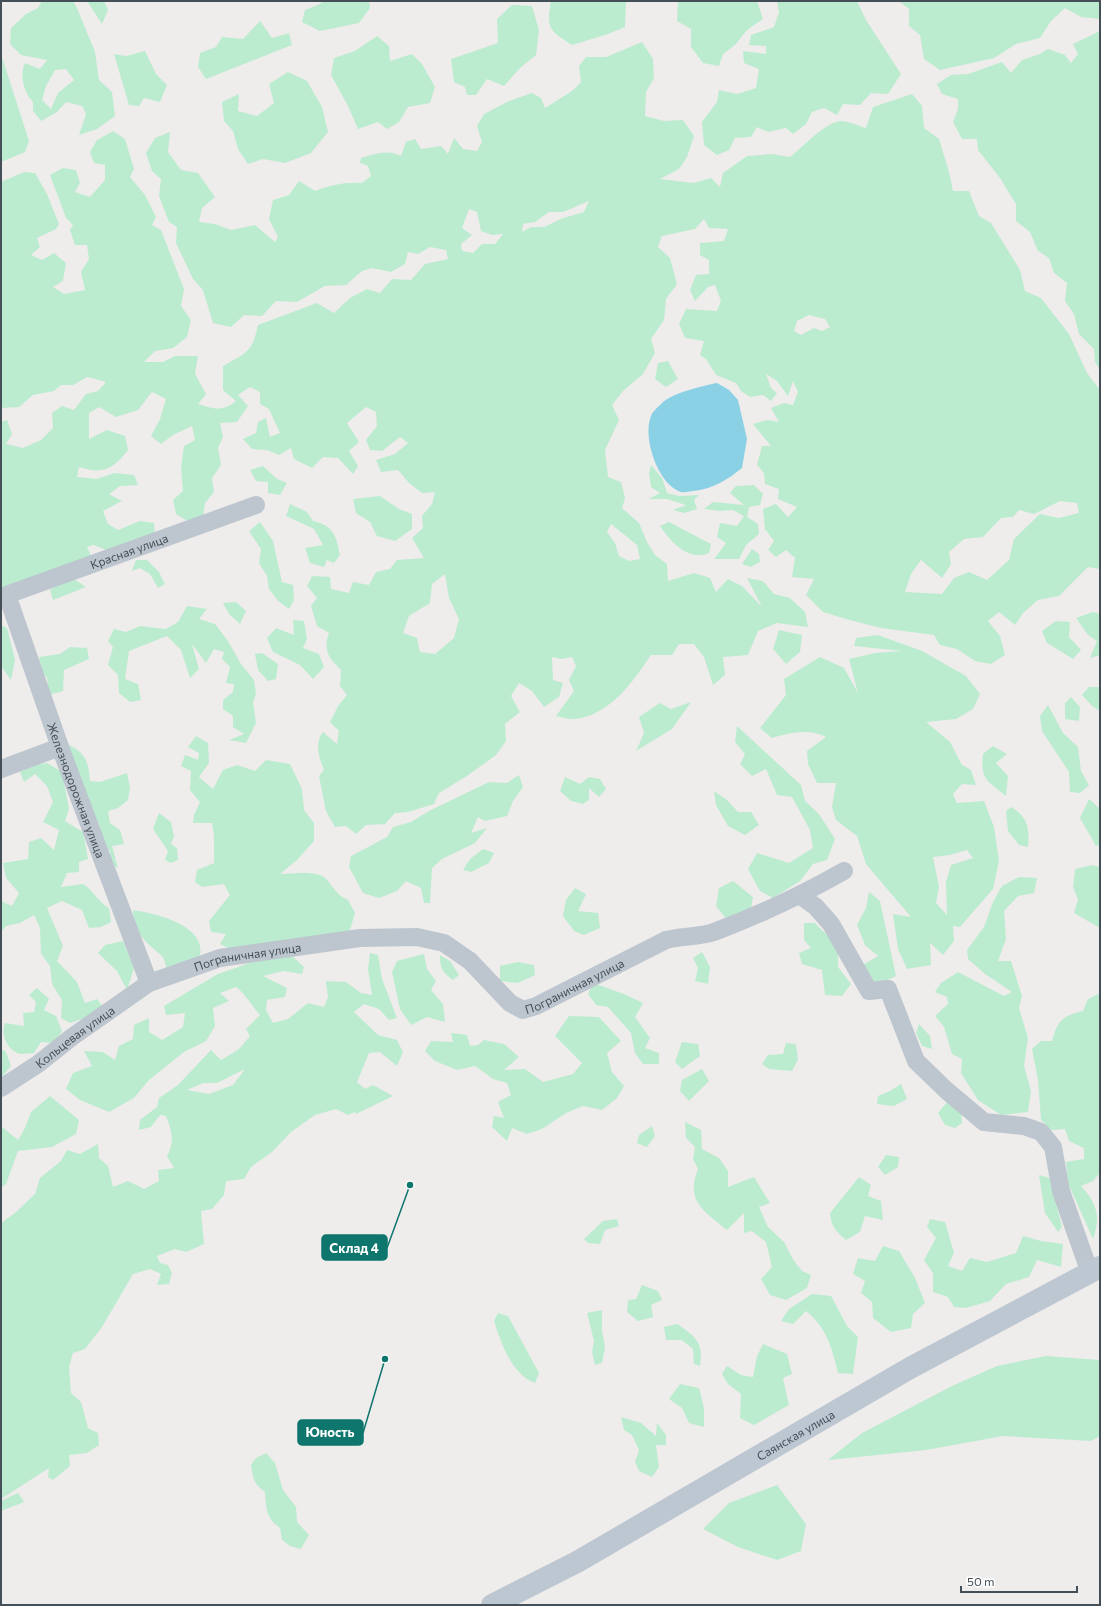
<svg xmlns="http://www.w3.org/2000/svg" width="1101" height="1606" viewBox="0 0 1101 1606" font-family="Commissioner,sans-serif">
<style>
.green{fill:#bbeccf;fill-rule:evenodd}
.water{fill:#8ad1e6}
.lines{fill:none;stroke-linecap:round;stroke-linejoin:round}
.street{stroke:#bdc6ce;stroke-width:18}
.secondary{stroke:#bdc7d2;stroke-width:22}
.labels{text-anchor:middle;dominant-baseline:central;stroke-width:3;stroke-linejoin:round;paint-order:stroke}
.street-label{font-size:12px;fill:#454f58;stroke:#fff}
.leader{fill:none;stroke:#0f766e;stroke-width:1.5}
.callout-dot{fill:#0f766e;stroke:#fff;stroke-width:1.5}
.callout{fill:#0f766e;stroke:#0f766e;stroke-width:1.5}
.callout-label{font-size:13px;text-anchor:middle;font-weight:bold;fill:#fff}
</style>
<rect width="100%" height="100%" fill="#efecec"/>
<path class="green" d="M42,1H73L77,8L95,52L99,80L112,92L115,116L97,129L79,135L86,114L82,106L66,102L57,112L41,121L33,111V102C24,93 19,75 25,63L40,69L47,60L21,55L10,44L11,28L26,14L38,8ZM66,69L74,80L58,93L51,109L42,100L46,86L55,70Z
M87,1H104L108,10L102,24Z
M323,1H369L370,8L359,23L320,31L302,22L305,10L320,4Z
M551,1H626L625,27L608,34L572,45C549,31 546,28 551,1Z
M678,1H757L763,19L747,30L735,45L723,54L719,66L703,63L691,47V29L677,21Z
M777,1H857L866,20L901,74L888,94L871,93L860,105L843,104L837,115L824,108L812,112L806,124L793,134L786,128L768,132L757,127L751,137L735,138L729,150L717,155L704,145L702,122L717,102L719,90L737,94L756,88L759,69L744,63L743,51L766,54V46L749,45L751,35L774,27L779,12Z
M899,1H1100V19L1081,17L1065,8L1051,21L1040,38L1016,44L994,58L940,70L924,59L920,35L909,26V9Z
M512,5L532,6L539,30L536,55L521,67L504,86L487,79L476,95H467L465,87L454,82L451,59L498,43L497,19Z
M260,21L272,38L289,33L292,45L206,79L198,67L200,53L216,47L222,37L243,39Z
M1100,31V370L1095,362L1094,349L1079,334L1074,314L1065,301L1067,283L1054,273L1049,258L1038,251L1030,232L1016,221V204L1000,178L978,150L977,139H962L953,122L958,109V99L942,94L937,84L951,75L968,74L1002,62L1011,73L1022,60L1040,54L1048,49L1065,55L1071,63L1078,54L1073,44Z
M377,36L389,46L390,61L412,54L422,64L435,87L430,103L408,107L399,122L387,129L378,122L358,129L348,106L331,75L334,58L355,51Z
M642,42L653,59L654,78L646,92L645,116L664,121L683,120L694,136L687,157L679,169L660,179L694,183L711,178L720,187L723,173L747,156L772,154L790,157C803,147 825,122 841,121C848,121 859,126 866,128L873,107L912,94L922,106L924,128L939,139L949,172L953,191H969L979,216L991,223L1020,270L1025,291L1041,298L1069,334L1087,373L1100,390V569L1088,567L1059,596L1038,600L1023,613L1015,625L999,612L988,621L1000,636L1005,655L991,664L975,661L957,649L940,645L934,635L881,628L846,619L823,612L806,595L814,579L792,577L795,558L786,550L776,557L768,550L774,541L765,529L763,509L776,504L788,517L797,507L778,499L779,489L765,484L764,473L757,465L762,446H771L753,424L767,420L779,422L771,408L784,403L793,405L798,392L793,381L788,396L777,381L766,374L771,388L777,393L771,401L763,395L750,397L741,391L736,383L716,375L706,359L700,355L704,341L685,338L679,324L686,309L717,311L721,301L715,285L708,287L695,301L690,290L696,275L709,274V260L700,255V243L724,241L728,229L709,228L704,219L695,229L662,236L658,247L670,258L677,284L666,299L664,320L651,339L655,353L643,374L623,391L612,405L619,420L605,450L608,477L621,482L625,498L622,508L639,523L647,542L655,555L667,564L668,581L694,573L710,578L716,592L728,579L742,586L762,607L747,578L763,581L774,594L790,598L805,612L808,627L777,623L758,631L748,655L723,657L725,675L713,685L704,657L694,644H679L672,655H651C633,682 610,715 575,719C569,720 562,717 556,716L574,691L569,680L576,666L572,657L562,659L552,657L553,680L563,683L559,697L544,707L532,691L519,683L511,696L520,712L505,724L506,741L496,755L467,776L439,793L434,804L408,812L395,813L385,824L366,825L356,834L346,826L335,827L326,811L319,776L324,770C319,758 314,743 323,732L337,744L339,731L330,722L338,706L347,695L340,686L341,670C328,658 323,650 329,633L317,626L311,606L317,598L307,586L312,576L330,577L331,589L349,593L353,582L369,585L376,572L390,569L397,560L424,558L412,538L423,528L422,516L432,504L435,492L422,493L409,483L398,470L381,472L376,460L395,454L408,443L400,437L382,451L370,450L366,440L377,426L376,412L366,407L347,423L359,442L349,451L358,466L353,474L338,458L323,457L312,468L294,459L291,448L279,455L267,450L252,449L243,439L256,433L258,422L266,418L270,437L280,433L269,409L260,404V392L250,387L238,395L248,406L237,422L220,423L223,437L218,448L221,465L212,478L214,492L205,503L203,517L189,522L176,514L173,500L183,491L181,468L184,446L195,440L192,426L173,435L161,444L151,436L160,419L166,399L152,392L138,410L116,417L99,407L89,413V439L107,430L125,436L128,450C113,469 103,475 79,467L77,477L97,479L114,473L134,475L138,485L120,486L109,494L122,501L103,511L108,524L118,530L140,521L154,523L155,536L131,540L120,547L106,550L94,545L87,547L92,558L1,589V422L7,420L12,434L6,444L23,448L41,440L53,428L52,413L62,406L74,410L86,394L98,391L106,382L87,377L73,385H61L54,391L33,395L19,407L1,408V182L24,172L35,173L47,194L59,224L56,229L37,238L40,247L31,255L42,260L54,253L66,263L63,281L53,287L64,294L85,290L81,272L89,259L87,245H75L70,230L73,225L66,218L50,175L63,168L76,170L80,183L75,192L90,197L105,180V165L94,163L90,152L97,140L113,131L125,139L134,169L130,177L145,195L156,217L152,225L161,230L184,289L181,306L191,320L187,337L173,348L155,351L144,362H163L175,356H198L195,374L206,394L198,404C214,409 222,412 236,401L223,390V366C246,353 252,353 258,325L317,303L334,313L350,298L367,289L380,293L392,279L411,280L425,264L448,259L446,250L430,247L418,254L408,252L405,264L391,272L372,268L362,271L346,285L325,286L297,302L276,301L262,316L244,315L231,327L213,323L203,290L193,279L176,243L177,227L169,222L159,196L161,179L152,171L146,153L155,138L170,132L168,152L181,170L198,173L215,197L202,208L199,222L215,224L231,230L255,225L275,242L278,237L269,219L273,200L289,195L299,181L315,191C331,185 344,182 362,183L371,176L368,166L360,163L361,158C375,154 388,149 401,156L406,142L415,139L421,149L441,146L448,154L454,138L463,149L477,151L482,142L477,126L484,114L509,101L532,93L541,98L545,108L572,91L581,82L579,66L586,57H606ZM589,201L584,212L563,218L544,227H531L522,232L523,224L535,222L549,212H563ZM469,209L477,212L481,231L492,235L503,234L495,244H482L473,253L462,251L461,244L472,235L462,228ZM809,315L825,319L830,327L822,331L814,328L801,335L794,331L797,321ZM1060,501L1077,503L1079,513L1059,518L1040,514L1014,539L1009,560L987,580L969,572L954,578L942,594L905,592L911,574L921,560L942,578L951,564L949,552L964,539L983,537L1001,518L1013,517L1019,510L1034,514ZM611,524L637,545L640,559L629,561L619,556L615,543L607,532ZM445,574L449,598L459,619L454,638L435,654L420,652L417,638L403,633L409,616L430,603L432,584Z
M145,51L156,74L167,85L160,102L144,98L139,106L129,105L114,54L126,56Z
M1,54L29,141L25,152L1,162Z
M288,72L307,81L322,107L328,132L311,153L285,163L263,159L248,164L238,149L233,131L224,121L222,102L239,94L238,111L257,116L274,103L269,84Z
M668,361L678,379L666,387L655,379L658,363Z
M651,465L662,478L667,493L679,496L699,495L694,500L697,509L684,513L673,510L686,505L667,499H649L660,493L651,487L649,474Z
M263,466L277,479L287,483L280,495L268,493V482L256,481L250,470Z
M754,485L763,494L760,505L749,507L747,517L758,524L759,534L746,545L739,559H714L726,543L717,537L720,523L737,526L744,516L733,510L720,511L704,509L713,502L744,505L730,493L736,486Z
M380,496L399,509L412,514V529L395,541L377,536L370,522L356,513L353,499Z
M290,504L307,512L313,521C334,526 336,535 340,555L334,563L327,560L324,567L310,563L305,548L323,545L314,529L286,516Z
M260,522L273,541L282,582L293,585L294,600L289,609L278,601L269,589L267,576L259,563L261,549L249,531Z
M669,522L711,544L709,553C688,562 670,541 660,526Z
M752,549L759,554L760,562L751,567L742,564Z
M136,560H147L159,572L165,584L158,588L150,574L140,568L132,571Z
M74,579L86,587L53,600L50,590L65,581Z
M236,602L246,611L240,624L229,614L223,603Z
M187,606L207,609L199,619L215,624L228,641L241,664L254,680L256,694L253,702L256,723L246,743L229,740L244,734L233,727V716L223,709V700L233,692L234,684L226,683L230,667L222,659L224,652L214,649L206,663L192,644L199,669L190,678L181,650L167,636L129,651L125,679L138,684L141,700L130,702L119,693L118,675L108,665L113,647L108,641L114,629L126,632L140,626L166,629L178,622Z
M1093,612L1100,614V655L1090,658L1097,641L1088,635L1076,618Z
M293,620L304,621L307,639L303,648L319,654L324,667L313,679L300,665L273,652L267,638L276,628L294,635Z
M1056,621L1070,622L1069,637L1081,650L1073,659L1047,643L1042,631Z
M1,625L7,628L15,660L11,680L1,666Z
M779,630L802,635L800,652L786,664L773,649Z
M878,635L922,651L966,676L980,694L973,709L956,719L926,722L950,742L962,765L971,770L976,785L962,784L953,794L957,803L984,801L994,827L999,861L993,889L960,927L953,926L954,941L943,955L930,943L931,965L907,969L898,949L893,914L911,917L866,864L857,836L836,820L832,807L836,783H817L808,764L807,751L826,737C810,728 789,733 772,738L760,728L786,695L784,679L820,657L844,668L858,693L849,659L875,653L902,651L854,646L856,638ZM967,850L973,858L951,865L946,882L947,915L936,903L939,887L933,857L950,855Z
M70,647L87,648L89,659L64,670L63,691L49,695L47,678L42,672L39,657L60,654Z
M262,653L278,664L276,679L268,681L258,670L255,654Z
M1089,687H1100V711L1092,706L1082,695Z
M1071,697L1080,707L1079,721L1065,719V703Z
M691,702L672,729L636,751L644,733L639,717L660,703L671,709Z
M1048,705L1063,733L1078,747L1081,771L1089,785L1080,793L1070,792L1069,772L1042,731L1040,716Z
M737,726L801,785L805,801L819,814L835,839L827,860L813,864L800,881L773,898L760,891L748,869L757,853L789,863L813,848L810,830L792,797L777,795L766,769L752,776L740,764L745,754L735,742Z
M196,736L208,743L209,763L199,777L213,789L223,770L237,765L255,771L266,760L290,764L302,789L304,810L314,823V841L297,860L280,874C293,874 309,870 322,876C331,881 334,894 348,900L355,913L350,930L334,935L234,951L220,944L226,934L211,932L209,921L230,895L224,884L202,887L195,882L197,870L214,863V836L212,823H193L194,815L200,802L190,790L191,771L181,766L185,755L198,760L199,753L188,747Z
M68,745C85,751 89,763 90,781L100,782L127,773L130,787L128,800L118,808L108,811L110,823L120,830L124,844L112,846L118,868L110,864V851L101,838L99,824L91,815Z
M993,746L1007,754L996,763L1008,776L1006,796C988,781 980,780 983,754Z
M47,763L62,772L69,809L65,821L83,832L88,859L79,862V872L67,873L61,887L83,884C94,891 98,902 109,908L111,922L101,927L89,928L82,910L62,901L47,908L63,946L57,961L77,982L85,1003L97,999L104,1008L88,1017L70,1023L61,1018L62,1000L52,984L50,966L41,954L40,928L34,915L20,923L6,926L1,932V901L12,906L19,893L6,878L3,863L28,859L29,842L41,838L54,850L59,830L43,822L53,802L47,786L35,774L24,782L20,772L31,765Z
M519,775L523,787L513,801L507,816L485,821L478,817L471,833L487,828L475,843L442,859L432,868L430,903H424L421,888L406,881L397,891L379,898L363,893L349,867L351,856L387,837L393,827L411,822L429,811L489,782L507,783Z
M565,777L580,784L589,777L600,779L606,789L599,797L589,788V800L583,804L571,801L560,791Z
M714,791L727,800L738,812H751L759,825L745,835L728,826L716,805Z
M1089,799L1100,809V845L1096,846L1080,818Z
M1011,807C1027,816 1030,828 1028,847L1019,845L1008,831L1006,811Z
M159,813L171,822L174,836L171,844L177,848L178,860L171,863L165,860L168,851L153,829Z
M483,849L494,853L489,863L471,872L463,870L470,859Z
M1093,865L1100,867V928L1074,913L1078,899L1073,887L1075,869Z
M1019,877L1037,878L1034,893L1018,896L1004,911L1006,939L998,961H1011L1022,996L1019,1008L1028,1038L1024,1066L1031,1091L1028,1112L1001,1115L978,1100L961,1073L962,1059L952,1054L944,1027L935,1016L948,1004L947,997L935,992L941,983L958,972L1004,996L1012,992L985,974L968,959L967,950L984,927L993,902L1002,886Z
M733,881L753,897L751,909L726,919L716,906L719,888Z
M575,888L586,894L578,911L598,913L600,928L584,935L574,931L563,916L566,900Z
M869,892L880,901L896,976L883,982L869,981L861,966L878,956L865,945L857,925L866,908Z
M133,910C154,913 206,925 200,955C199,959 196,963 195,966L168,972L163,957L147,943L134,927Z
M804,923H815L838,946V967L851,984L842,996L825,995L822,970L802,964L799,953L811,948L804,940Z
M123,941L134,968L127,990L117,971L98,953L105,945Z
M702,952L710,967L708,984L695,981L698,968L693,958Z
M370,953L378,955L382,979L397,1018L389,1020L379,1009L364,1004L354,1012L378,1035L397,1040L403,1052L397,1066L380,1052L369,1053L357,1082L365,1089L373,1085L393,1096L356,1114L355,1112L348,1115L336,1109L315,1115L291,1132L272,1152L251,1167L244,1179L226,1181L224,1195L212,1209L201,1211L204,1244L186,1252L175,1249L157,1256L160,1263L168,1265L172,1273L169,1284L157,1285L161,1274L150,1269L133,1274L102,1327L85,1349L73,1353L69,1367L71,1393L81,1402L88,1428L98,1433L99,1445L87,1453L69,1455L70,1466L53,1480L48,1477L49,1468L1,1499V1223L15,1213L35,1194L40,1178L61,1161L67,1150L80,1154L98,1144L99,1158L108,1166L113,1187L128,1181L144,1189L159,1181L158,1170L174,1168L167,1156C175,1142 172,1131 166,1116L160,1115L151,1127L139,1130L140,1120L157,1107L159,1098L178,1085L211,1050L221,1060L238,1050L250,1036L246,1029L260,1015C250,1004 248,997 236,987L220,993L229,1001L213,1008L215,1026L206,1041L184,1052L149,1080L134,1098L109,1112L80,1100L66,1089L73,1073L92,1066L84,1051L103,1052L115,1060L119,1046L133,1039L134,1025L149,1018V1032L162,1040L183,1027L185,1013L166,1015L164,1006L218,974L267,957L292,956L304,967L302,974L283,971L263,976L287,988L285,997L267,1000L266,1010L273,1023L288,1019L308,1003L324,1007L328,997L326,981L346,982L361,993L372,995L368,969ZM245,1069L233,1085L209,1094L187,1090L203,1083H217Z
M424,954L427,969L436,981L431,990L443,1004L445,1022L427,1017L411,1025L400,1009L392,972L397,961Z
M440,955L450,961L459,975L453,980C442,972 440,968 440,955Z
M518,962L534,965L535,975L518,983L500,981V966Z
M593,983L624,994L643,1003L635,1017L650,1038L645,1048L659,1053V1064H643L635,1053L631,1033L608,1007L596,1005L588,994Z
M37,988L49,999L44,1010L56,1016L62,1031L54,1043L41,1042L34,1053C30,1053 25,1054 21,1054C8,1052 0,1035 5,1023L24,1026L23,1013L34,1012L36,1002L29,995Z
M1100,993V1173L1093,1181L1081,1186C1097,1203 1101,1217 1093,1239L1068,1183L1066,1162L1084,1159V1148L1069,1141L1065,1129L1051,1130L1041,1120L1038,1080L1032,1049L1041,1041H1052C1058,1020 1062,1016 1083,1011L1088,999Z
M569,1016L599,1017L621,1041L607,1053L612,1072L624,1086L617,1098L602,1110L583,1106L566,1113L542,1129L527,1134L512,1128L507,1141L492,1127L494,1116L504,1118L498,1102L511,1095L507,1083L493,1079L475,1066L457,1070L435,1061L425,1051L431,1041L453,1042L451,1033L467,1035L470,1046L478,1045L484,1040L504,1044L519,1057L504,1070L525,1069L543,1082L573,1074L582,1063L555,1036Z
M919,1024L930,1036L932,1049L922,1046L916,1033Z
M682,1042L698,1044L700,1056L682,1069L675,1062Z
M786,1043L796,1044L798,1060L792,1071L769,1069L762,1064L768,1055L783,1054Z
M1,1049L6,1052L11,1066L1,1078Z
M702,1069L709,1081L689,1101L680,1091L682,1080Z
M901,1084L907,1099L894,1106L877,1104L878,1096L890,1091Z
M50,1096L79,1120L76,1134L52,1147L18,1151L6,1184L1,1188V1126L18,1140L25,1128L31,1112Z
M948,1101L961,1109L962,1123L955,1128L945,1125L938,1113Z
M685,1122L701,1130L702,1149L719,1158L728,1171V1187L754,1177L770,1203L759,1207L768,1227L784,1242L794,1261L802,1271L811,1275L807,1288L786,1300L770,1295L761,1279L772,1267L766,1242L752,1231L744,1233V1213L727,1230C704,1211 685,1201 698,1169L693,1159L695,1147L686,1138Z
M652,1126L655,1136L647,1147L637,1143L639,1135Z
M886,1155L899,1157L898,1167L885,1175L878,1167Z
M1039,1175L1050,1178L1062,1227L1058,1232L1045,1213Z
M859,1177L871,1185L868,1196L881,1201L883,1220L865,1216L860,1232L846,1240C836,1232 831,1226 830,1213Z
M617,1219L619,1226L605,1230L600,1244L588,1243L584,1239L603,1221Z
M930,1219L945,1222L954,1253L948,1266L962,1271L970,1258L987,1262L1016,1253L1023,1236L1041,1241L1063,1244L1061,1267L1037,1260L1029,1277L1006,1284L990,1301L966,1308L954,1307L948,1297L933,1292V1273L924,1260L936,1238L927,1227Z
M883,1246L899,1251L915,1278L925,1303L913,1314L911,1328L891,1332L873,1318L872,1302L861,1293L865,1281L853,1274L858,1258L875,1261Z
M642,1285L658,1291L662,1300L651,1305L653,1317L638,1321L627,1312L628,1300L636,1299Z
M812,1294L831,1296L847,1326L858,1337L853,1374L838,1373C832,1348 827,1328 806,1311L793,1324L781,1321L789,1309Z
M602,1310V1331L605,1347L602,1363L595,1365L592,1352L594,1341L587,1313Z
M498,1313L508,1316L539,1373L535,1383C512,1375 501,1343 494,1321Z
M677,1324C695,1336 704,1342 700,1366L694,1364L693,1349L682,1340H666L664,1327Z
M763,1344L787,1354L792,1374L783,1378L789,1405L754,1425L740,1418L741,1394L728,1384L722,1374L727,1366L741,1375L753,1377L757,1356Z
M1046,1356L1100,1360V1436L1091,1441L1003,1436L926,1450L828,1460L862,1433L952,1386L997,1366Z
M680,1384L699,1388L704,1408V1427L689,1423L682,1408L669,1399Z
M621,1417L641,1423L656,1436L657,1423L666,1435V1445H656L659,1467L652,1477L639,1471L635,1462L639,1450L632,1435L624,1430Z
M266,1453L275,1463L283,1490L296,1507L297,1522L309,1535L301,1549L290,1546L282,1540L280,1528C266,1518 266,1508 265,1492C254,1484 253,1479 251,1465L256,1458Z
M777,1485L806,1524L801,1551L777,1560L738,1547L703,1529L729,1503Z
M18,1493L24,1502L1,1511V1501Z"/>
<path class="water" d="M717,383L729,390L738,400L747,439L742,468C727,480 713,489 693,491C690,491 685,493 681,492C658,485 642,437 651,416C652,412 658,407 661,404C671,393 703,386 717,383Z"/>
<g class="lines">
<g class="street">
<path id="s1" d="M7,595L60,747L149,983"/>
<path id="s2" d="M1,597L256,505"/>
<path d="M1,769L60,747"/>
<path d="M801,896L816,907L831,924L869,991L888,989L916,1061L946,1090L984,1122L1024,1126L1041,1132L1053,1147L1061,1191L1090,1273"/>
<path id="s3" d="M1,1088L38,1064L72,1037L149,983L220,958L360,938L417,937L444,943L470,961L510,1003L523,1010L536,1006L666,940C681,936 699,937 714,932C759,915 802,895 844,871"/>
</g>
<path class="secondary" id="s4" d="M492,1605L577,1562L910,1368L1100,1267"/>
</g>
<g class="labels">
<g class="street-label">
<text stroke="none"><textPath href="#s2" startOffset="136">Красная улица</textPath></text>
<text stroke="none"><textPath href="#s1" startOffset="207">Железнодорожная улица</textPath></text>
<text stroke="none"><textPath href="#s3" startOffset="284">Пограничная улица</textPath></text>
<text stroke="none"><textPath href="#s3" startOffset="644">Пограничная улица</textPath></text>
<text stroke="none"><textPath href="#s3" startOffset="90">Кольцевая улица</textPath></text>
<text stroke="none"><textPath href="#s4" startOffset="348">Саянская улица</textPath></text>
</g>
</g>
<path class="leader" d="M410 1185L387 1248M385 1359L363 1433"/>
<g class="callout-dot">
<circle cx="410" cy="1185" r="4"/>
<circle cx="385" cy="1359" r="4"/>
</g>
<g class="callout">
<rect x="322" y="1235" width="65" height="25" rx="4"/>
<rect x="298" y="1420" width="65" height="25" rx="4"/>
</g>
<g class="callout-label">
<text x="354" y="1253">Склад 4</text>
<text x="330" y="1437">Юность</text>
</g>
<rect width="1101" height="1606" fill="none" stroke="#454f58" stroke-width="4"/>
<path d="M961 1586v6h116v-6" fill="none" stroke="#454f58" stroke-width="2"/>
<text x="967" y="1586" font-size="12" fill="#454f58" stroke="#ffffff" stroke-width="3" paint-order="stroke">50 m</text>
</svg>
